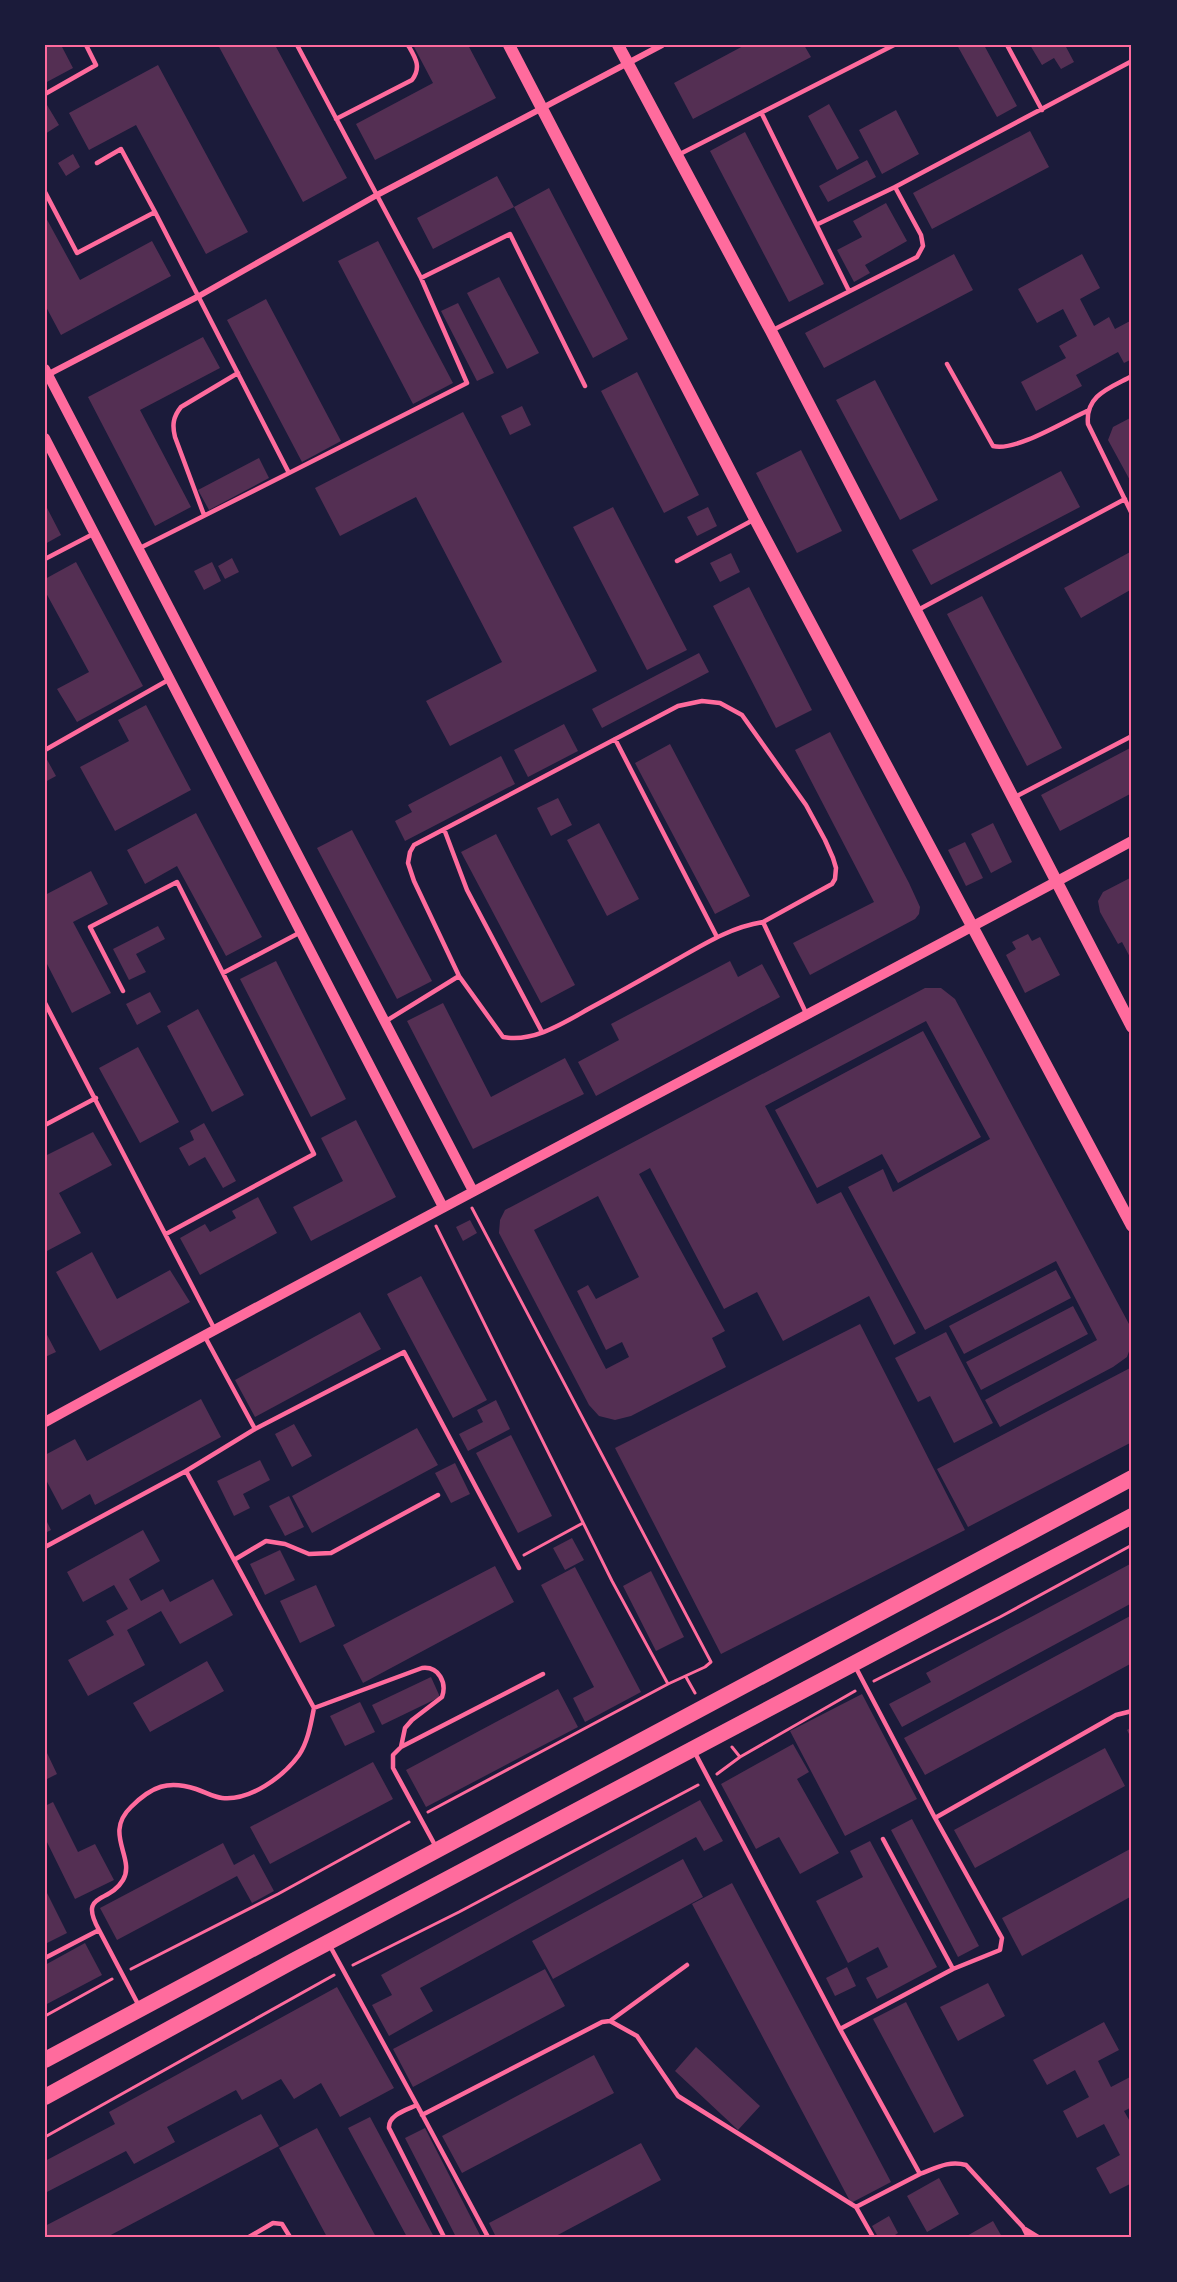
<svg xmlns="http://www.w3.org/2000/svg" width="1177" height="2282" viewBox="0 0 1177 2282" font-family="'Open Sans',sans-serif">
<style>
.building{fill:#542f53;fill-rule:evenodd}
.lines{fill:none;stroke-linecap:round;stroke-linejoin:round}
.path{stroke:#ff6b9d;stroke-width:3}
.service{stroke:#ff6b9d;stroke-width:4.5}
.minor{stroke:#ff6b9d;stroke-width:6}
.tertiary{stroke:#ff6b9d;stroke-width:10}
.secondary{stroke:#ff6b9d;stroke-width:12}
.trunk{stroke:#ff6b9d;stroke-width:16}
.neatline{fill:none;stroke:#ff6b9d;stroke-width:2}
</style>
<rect width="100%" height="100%" fill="#1b1b3a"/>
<path class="building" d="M45,45H61L73,68L45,83Z
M218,45H275L347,178L303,202Z
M413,45H468L496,98L375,160L356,124L433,83Z
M745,45H804L811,57L693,119L674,83Z
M957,45H984L1017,106L997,117Z
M1030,45H1065L1074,62L1061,69L1054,58L1042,65Z
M158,65L248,232L206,254L136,125L89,150L69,113Z
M829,104L859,158L837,170L808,116Z
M47,105L59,125L45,134V106Z
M896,110L919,154L882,174L859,130Z
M1030,131L1049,167L932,229L913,193Z
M745,132L824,284L789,302L710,151Z
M73,154L80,167L66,176L58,163Z
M867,160L876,177L828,202L819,186Z
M497,176L514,207L549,188L628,339L593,358L514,207L433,249L417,218Z
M886,203L907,241L865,265L870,273L854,282L837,250L862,237L853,221Z
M45,216L80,280L152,241L171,276L61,335L45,305Z
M378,241L453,383L413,404L338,261Z
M954,254L973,290L824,368L805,333Z
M1082,254L1100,288L1080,299L1094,326L1109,317L1115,329L1132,320V359L1124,363L1118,352L1076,375L1082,386L1036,411L1021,382L1066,358L1059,346L1077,336L1063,309L1037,323L1018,289Z
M499,277L539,353L507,369L467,293Z
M266,299L341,441L302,462L227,320Z
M458,303L494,373L477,381L441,311Z
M203,337L220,368L140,410L191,507L155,526L88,397Z
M637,372L699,495L664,513L601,391Z
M875,380L938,500L900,520L836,400Z
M522,406L531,425L510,435L501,416Z
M463,412L597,671L450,746L426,701L502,662L416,497L340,536L315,488Z
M1132,417V484L1108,440L1113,427Z
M801,450L842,531L797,553L756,473Z
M259,458L269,478L209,510L198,490Z
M1061,471L1080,507L931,585L912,550Z
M45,504L61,535L45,544Z
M613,507L687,650L647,670L573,527Z
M708,507L717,526L697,536L687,517Z
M1132,551V589L1081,618L1064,588Z
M731,553L740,572L720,582L710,563Z
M232,558L239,572L225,579L218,566Z
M76,562L143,686L77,722L57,689L89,672L45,591V579Z
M212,562L221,581L204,590L194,571Z
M749,587L812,710L776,728L713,606Z
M982,596L1062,748L1027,766L947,614Z
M699,653L709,672L602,728L592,709Z
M146,705L191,790L115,831L80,767L129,741L118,720Z
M564,724L578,751L528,777L514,750Z
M830,732L909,883L920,907L919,914L915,919L810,975L793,943L874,902L795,750Z
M670,744L750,896L715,914L635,763Z
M1132,747V793L1060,831L1041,795Z
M45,756L56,776L45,782Z
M501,756L515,784L405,841L395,821L412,812L408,805Z
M558,798L572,825L551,836L537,808Z
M196,813L262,937L226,956L177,866L145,884L127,850Z
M599,823L639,899L607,916L567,840Z
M993,823L1012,862L991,873L971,834Z
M352,830L432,981L397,999L317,848Z
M496,834L575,985L541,1003L461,852Z
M965,842L983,878L966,886L948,850Z
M91,871L108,904L73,922L111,993L72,1013L45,960V895Z
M1130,878L1132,882V961L1122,942L1118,944L1100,912L1098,901L1103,892Z
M158,926L165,939L136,954L146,972L129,980L113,949Z
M1028,934L1032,941L1040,937L1060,975L1025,993L1006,955L1016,949L1012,942Z
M276,961L346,1099L311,1117L240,979Z
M730,961L738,977L762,964L780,997L596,1096L578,1062L619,1040L611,1024Z
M925,988H941L955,999L1129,1324L1132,1343L1127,1357L1113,1367L1000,1427L985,1400L1097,1340L1056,1261L925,1330L848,1187L883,1169L893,1192L990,1139L926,1021L765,1106L817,1204L841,1192L916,1333L894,1345L869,1296L783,1341L757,1292L724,1309L650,1168L639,1174L725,1331L712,1338L726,1367L631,1416L615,1420L599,1416L589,1405L499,1233L500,1220L505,1210ZM598,1196L639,1277L596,1299L588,1285L577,1291L606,1350L622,1342L629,1357L606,1369L534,1230Z
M150,992L161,1012L137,1025L126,1004Z
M443,1003L491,1097L565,1058L584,1094L473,1149L407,1021Z
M198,1009L244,1095L212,1112L167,1026Z
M923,1031L981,1137L898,1183L882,1154L817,1188L775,1110Z
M138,1047L179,1122L140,1143L99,1068Z
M356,1120L396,1197L311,1241L293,1207L343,1181L321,1138Z
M204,1123L236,1181L223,1188L205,1157L189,1166L179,1148L194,1140L190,1131Z
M93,1132L112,1165L59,1193L81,1233L45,1252V1156Z
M258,1197L277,1233L200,1275L180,1238L205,1224L210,1232L236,1218L232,1211Z
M470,1220L477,1233L463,1241L456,1227Z
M92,1252L117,1299L170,1270L190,1302L100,1351L56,1272Z
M1056,1270L1071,1298L964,1354L949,1326Z
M421,1276L487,1400L453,1418L387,1294Z
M1073,1306L1088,1334L981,1390L966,1362Z
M360,1312L381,1349L255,1417L235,1380Z
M860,1324L965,1530L721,1654L615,1448Z
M45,1331L56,1352L45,1357Z
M946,1332L993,1423L954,1443L930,1396L918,1402L895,1358Z
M1132,1367V1442L968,1527L937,1469Z
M201,1399L221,1437L95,1505L90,1494L62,1510L45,1478V1455L75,1439L87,1461Z
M496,1400L510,1429L468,1451L459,1434L483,1422L477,1410Z
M294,1424L312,1456L292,1467L275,1434Z
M417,1428L438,1465L312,1533L292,1496Z
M511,1435L552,1516L518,1533L476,1453Z
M260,1460L270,1480L243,1494L250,1508L234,1516L217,1481Z
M455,1463L470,1494L451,1503L435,1473Z
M289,1496L304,1527L285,1536L269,1506Z
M45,1518L51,1530L45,1533Z
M143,1530L160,1561L129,1579L141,1601L163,1589L170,1602L213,1579L233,1615L180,1644L161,1611L127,1630L145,1665L88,1696L68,1660L114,1635L106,1621L128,1609L114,1585L83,1602L67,1572Z
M572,1538L584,1560L565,1570L553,1548Z
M280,1550L295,1580L265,1595L250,1564Z
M1132,1563V1603L902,1727L889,1704L931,1682L926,1673Z
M495,1566L514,1602L363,1683L343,1645Z
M575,1567L641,1692L585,1722L573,1698L594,1687L541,1585Z
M651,1571L684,1637L656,1651L623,1586Z
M316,1585L335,1626L300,1643L280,1601Z
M1132,1615V1663L925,1775L904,1738Z
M207,1661L224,1691L150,1732L133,1703Z
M431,1677L440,1697L382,1725L372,1705Z
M558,1689L578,1727L426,1807L406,1770Z
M862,1694L917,1799L845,1836L790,1731Z
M360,1702L375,1732L345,1746L330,1716Z
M1132,1727V1740L1127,1730Z
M793,1744L809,1772L797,1779L839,1853L800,1874L779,1837L756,1849L721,1784Z
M1105,1748L1125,1786L975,1868L954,1830Z
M45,1753H47L57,1774L45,1780Z
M373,1762L393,1799L270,1864L250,1827Z
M700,1800L723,1841L704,1851L696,1837L420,1988L433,2011L389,2036L372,2005L392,1995L381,1975Z
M53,1802L78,1852L95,1844L114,1880L75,1899L45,1838V1806Z
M912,1819L979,1946L958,1957L891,1830Z
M870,1841L937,1967L877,1999L866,1978L888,1967L878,1947L848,1963L816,1901L863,1877L850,1851Z
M223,1843L234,1865L254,1854L274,1891L252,1903L237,1876L117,1940L100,1908Z
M1132,1848V1896L1022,1956L1002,1918Z
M683,1859L703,1897L553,1979L532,1941Z
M732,1883L891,2182L851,2203L692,1904Z
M45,1889L67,1933L45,1944Z
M85,1943L102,1975L45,2005V1965Z
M847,1967L856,1986L835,1996L826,1978Z
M545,1969L565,2006L413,2087L393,2049Z
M988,1983L1005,2016L958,2041L940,2007Z
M337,1987L394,2088L340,2117L321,2083L294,2099L281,2079L242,2100L236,2090L167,2127L175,2142L134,2164L126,2151L45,2193V2161L115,2124L109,2112Z
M906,2002L964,2116L934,2133L873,2019Z
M1104,2022L1119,2050L1098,2061L1111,2087L1132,2076V2107L1124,2111L1132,2125V2183L1110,2194L1096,2168L1120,2155L1104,2124L1077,2138L1063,2111L1089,2097L1075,2070L1047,2085L1033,2060Z
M696,2047L760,2106L738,2130L675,2071Z
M594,2055L614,2093L462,2173L442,2136Z
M261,2114L279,2146L107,2237H45V2226Z
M370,2117L434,2237H407L348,2128Z
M317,2128L376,2237H327L279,2148Z
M425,2128L481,2237H456L405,2138Z
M641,2143L661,2180L554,2237H496L489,2223Z
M939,2178L959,2214L927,2232L907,2196Z
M889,2216L898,2233L892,2237H878L872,2226Z
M993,2221L1002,2237H965Z"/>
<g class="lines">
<path class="path" d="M436,1226L612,1581L668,1684L705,1667L711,1662L472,1208
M524,1555L583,1523
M686,1677L695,1693
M874,1681L1000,1617L1132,1545
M732,1747L740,1757
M717,1774L740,1757L855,1691
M428,1812L668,1684
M353,1965L459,1912L698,1785
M131,1969L278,1894L409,1822
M45,2016L112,1979
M45,2137L334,1975"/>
<path class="service" d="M297,45L421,278L510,234L585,386
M1007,45L1042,110
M45,94L96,65L86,45
M762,114L849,291
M336,119L412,80C422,67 415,57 408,45
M678,155L894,45
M97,163L121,149L155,212
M45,192L77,253L155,212L289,473L140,548
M818,224L895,187
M773,330L917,257L923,246L921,235L895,187L1132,61
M947,364L993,446C1015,452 1065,421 1087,411
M1132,376C1110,388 1085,395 1088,424L1132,514
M289,473L467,383L421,278
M204,515L175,437C172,425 173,417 181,407L238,373
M45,559L95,533
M677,561L755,519
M916,611L1125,499
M615,739L717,937
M45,750L170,679
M1015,797L1132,736
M444,829L467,890L542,1032
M223,973L299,933
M459,976L414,881L408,863L410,852L414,845L678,706L702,701L720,703L742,715L806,805L825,840L833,858L836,868L835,879L832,884L763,922
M123,991L90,927L177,882L314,1154L166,1234
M45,1003L215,1330
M386,1021L459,976L503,1037C534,1043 565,1022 592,1007C620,992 648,976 676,960C704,944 731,927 763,922L806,1013
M45,1125L96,1098
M204,1335L255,1429L186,1471L314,1708L422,1668C439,1666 447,1683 442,1697L412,1720L405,1728L401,1747
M255,1429L404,1352L519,1568
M45,1547L186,1471
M234,1560L266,1541L285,1544L309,1554L331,1553L438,1495
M935,1818L1116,1715L1132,1711
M883,1839L953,1969
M436,1847L393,1768V1755L401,1747L543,1674
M99,1930C78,1892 109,1904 123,1880C136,1858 103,1834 131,1807C152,1786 168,1780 196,1789C205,1792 213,1797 222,1798C250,1801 283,1777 299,1755C308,1742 311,1723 314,1708
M330,1946L417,2105C406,2110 388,2115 389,2128L444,2237
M45,1958L99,1930L139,2006
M610,2021L687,1965
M840,2029L953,1969L1000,1950L1002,1938L935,1818L855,1666
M417,2105L488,2237
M422,2115L602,2022L610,2021L637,2036L678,2096L856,2207L920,2174L840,2029L694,1751
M920,2174C936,2168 949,2160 966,2165L1023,2227L1028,2237
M856,2207L873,2237
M1025,2229L1038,2237
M249,2237L273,2223L282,2224L290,2237"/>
<path class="minor" d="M47,375L199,296L377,195L662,45"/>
<path class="tertiary" d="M45,369L473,1191
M45,438L443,1207
M45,1422C405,1225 770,1036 1132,841"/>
<path class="secondary" d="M509,45L755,519L1132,1226
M618,45L771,331L1132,1027"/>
<path class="trunk" d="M45,2060L1132,1478
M45,2097L293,1961L1132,1516"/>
</g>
<rect width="1177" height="2282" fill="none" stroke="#1b1b3a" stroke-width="93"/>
<rect x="46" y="46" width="1084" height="2190" class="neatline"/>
</svg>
